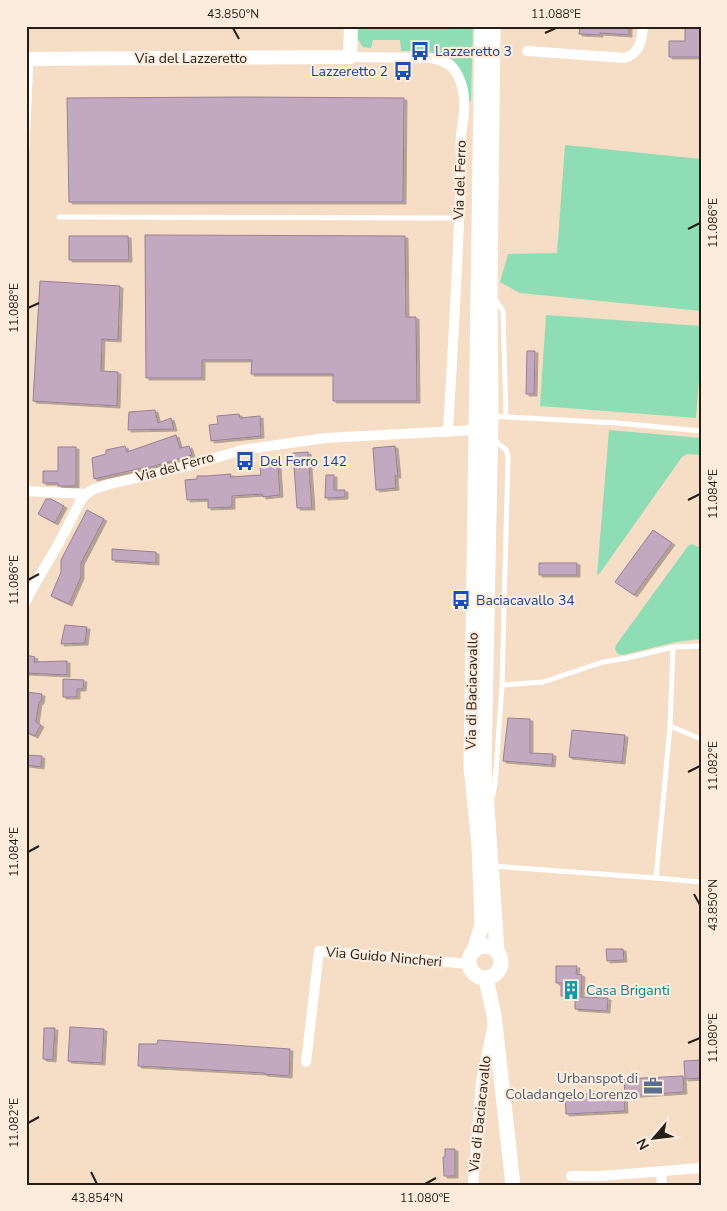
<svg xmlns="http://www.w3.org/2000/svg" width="727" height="1211" viewBox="0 0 727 1211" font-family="'Nunito Sans',sans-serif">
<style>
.green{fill:#8fddb5}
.building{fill:#c3a9bf;stroke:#987f95;filter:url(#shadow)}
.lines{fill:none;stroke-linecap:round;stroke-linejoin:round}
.service{stroke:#fff;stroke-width:5}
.minor{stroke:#fff;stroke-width:10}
.tertiary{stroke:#fff;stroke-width:14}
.secondary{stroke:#fff;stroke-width:15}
.ticks{fill:none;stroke:#271e15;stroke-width:2}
.labels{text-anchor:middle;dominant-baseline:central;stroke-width:4.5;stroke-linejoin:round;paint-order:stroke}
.transit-label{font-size:14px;fill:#164399;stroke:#fbecde;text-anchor:start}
.street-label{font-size:14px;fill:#271e15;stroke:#fbecde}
.culture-label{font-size:14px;fill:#0d838f;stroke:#fbecde;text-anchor:start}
.service-label{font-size:14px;fill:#4e5e75;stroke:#fbecde;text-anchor:end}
.neatline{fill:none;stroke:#271e15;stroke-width:2}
.ticks-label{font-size:12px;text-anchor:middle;fill:#271e15}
</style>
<defs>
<filter id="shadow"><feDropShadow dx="3" dy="2" stdDeviation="0" flood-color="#0004"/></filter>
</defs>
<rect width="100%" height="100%" fill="#f6ddc5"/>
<path class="green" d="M354,26H473L471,101L469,102C465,90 463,75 457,65C447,49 417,52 401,51L400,40H373L371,48L363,47L357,38Z
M565,145L701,159V311L520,293L500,282L508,254L557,253Z
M546,315L701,326V353L696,418L540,406Z
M609,430L701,438V455L687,454L682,457L600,573L597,575Z
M692,544L701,548V639L676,642L623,655L618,654L615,649L616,645L688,546Z"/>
<path class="building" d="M580,26H629V35L600,33V35L579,34Z
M685,26H701V57H669V41H685Z
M243,97L404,98L403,202H69L67,98Z
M145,235L405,236L406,317H416L417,401H333V374H251L252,360H202V378H146Z
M69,236H128L129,260H69Z
M40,281L120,286L118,340L102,339L101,371L118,372L117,406L33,401Z
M527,351H535L534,394H526Z
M155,410L158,423L171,418L174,429L128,430L129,412Z
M239,414L240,418L260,416L261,436L211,441L209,425L218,424L217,416Z
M176,435L180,448L189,446L192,455L151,467L147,468L146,467L94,479L92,458L106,454V450L125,446L127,452Z
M395,446L398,476H395L396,488L376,490L373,448Z
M58,447H76V486H58V483H43V471H58Z
M308,452L312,508H297L293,453Z
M278,466L280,495L263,497L262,494L232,496V507L208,508V499L187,500L185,480L197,479V476H206L231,474L230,477L261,475L260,467Z
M326,475H334V490H345V497L325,498Z
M46,499H51L64,506L55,523L38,514Z
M87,510L104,519L81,563V577L69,604L51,596L61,572V560Z
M653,530L672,543L634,595L615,582Z
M112,549L156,552V563L112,560Z
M539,563H577V575H539Z
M65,625L87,627L85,643L61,644Z
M26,655L35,657L34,662L67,661V675L26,673Z
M63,679L84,680L83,689H77V697H63Z
M26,692L42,694L41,702H39L36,722L41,725L35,736L26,732Z
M508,718L530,719V753L553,754L552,765L503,761Z
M572,730L625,735L622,762L569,757Z
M26,755L42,756L41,767L26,765Z
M606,949H623L624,960L607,961Z
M556,966H577L576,974L582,975L581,997L608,998L607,1011L575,1009V997L561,996V983H556Z
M70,1027L104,1029L102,1063L68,1061Z
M44,1028H55L53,1060L43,1059Z
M158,1040L290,1049L289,1076L264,1074V1073L138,1066L139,1044H157Z
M701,1060V1078L685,1079L684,1061Z
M683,1076L684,1092L625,1096L624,1079Z
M624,1092L625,1111L566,1114L565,1095Z
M445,1149H455V1176H444L443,1157H445Z"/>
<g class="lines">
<path class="service" d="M26,166L31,60
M59,217L459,218
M494,297L503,311L506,417
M492,416L617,423L701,431
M673,647L670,726L656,878L701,882
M502,685L543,682L603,662L627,658L673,647L701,646
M670,726L701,739
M492,798L495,785L502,685L508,456L506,450L493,439
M492,866L656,878"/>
<path class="minor" d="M527,51L624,58C640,54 642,40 643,26
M350,57L431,58C452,62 458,70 463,90C466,106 463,120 461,135C460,144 461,153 461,162C459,252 453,342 448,432
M26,491L86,494
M26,601L32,589L59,543L80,502L86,494L94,489L110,484L188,466L242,450L325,438L476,430
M306,1062L319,951L469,964
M661,1171L662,1185
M571,1176H601L701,1168
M473,1185L481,1082L492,1028"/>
<path class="tertiary" d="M26,59L350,57L351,26"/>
<path class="secondary" d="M493,26L490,292L491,416L484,765L497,950
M469 962a16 16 0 1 1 32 0a16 16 0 1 1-32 0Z
M474,951L482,925L479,845L471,767L482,26
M486,979L494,1015L513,1185"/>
</g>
<path class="ticks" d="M233,28L239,39M545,33L556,28M688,229L700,223M28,308L39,303M688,500L700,494M28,580L39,574M688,772L700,766M28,852L39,846M694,894L700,905M688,1043L700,1038M28,1123L39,1117M91,1172L97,1184M425,1184L436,1178"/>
<defs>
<g id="bus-bare" transform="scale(1.5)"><path d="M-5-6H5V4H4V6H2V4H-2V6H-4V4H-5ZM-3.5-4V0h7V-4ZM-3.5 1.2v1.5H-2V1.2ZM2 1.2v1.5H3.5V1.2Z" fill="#1a4fb4" stroke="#fbecde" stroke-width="2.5" paint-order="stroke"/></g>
<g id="building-bare" transform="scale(1.5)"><path d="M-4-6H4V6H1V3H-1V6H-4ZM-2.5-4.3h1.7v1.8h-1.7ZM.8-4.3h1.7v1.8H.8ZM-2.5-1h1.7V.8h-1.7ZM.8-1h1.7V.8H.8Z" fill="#0f9aa8" stroke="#fbecde" stroke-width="2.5" paint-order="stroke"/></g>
<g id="office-bare" transform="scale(1.5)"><path d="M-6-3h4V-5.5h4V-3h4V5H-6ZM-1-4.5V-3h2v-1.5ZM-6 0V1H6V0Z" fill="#5c6f8a" stroke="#fbecde" stroke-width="2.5" paint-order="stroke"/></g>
</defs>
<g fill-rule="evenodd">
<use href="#bus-bare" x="420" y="51"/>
<use href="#bus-bare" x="403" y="71"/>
<use href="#bus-bare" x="245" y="461"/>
<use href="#bus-bare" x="461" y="600"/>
<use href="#building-bare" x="571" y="990"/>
<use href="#office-bare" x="653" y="1086"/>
</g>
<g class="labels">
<g class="transit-label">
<text x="435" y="51">Lazzeretto 3</text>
<text x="388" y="71" text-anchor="end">Lazzeretto 2</text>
<text x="260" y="461">Del Ferro 142</text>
<text x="476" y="600">Baciacavallo 34</text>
</g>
<g class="street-label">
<text x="191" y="58">Via del Lazzeretto</text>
<text transform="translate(460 180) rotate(-88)">Via del Ferro</text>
<text transform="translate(175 467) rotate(-15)">Via del Ferro</text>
<text transform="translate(472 691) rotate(-89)">Via di Baciacavallo</text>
<text transform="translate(384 957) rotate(5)">Via Guido Nincheri</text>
<text transform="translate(480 1114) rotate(-84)">Via di Baciacavallo</text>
</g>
<g class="culture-label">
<text x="586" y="990">Casa Briganti</text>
</g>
<g class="service-label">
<text x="638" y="1078">Urbanspot di<tspan x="638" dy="16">Coladangelo Lorenzo</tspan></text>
</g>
</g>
<rect width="727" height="1211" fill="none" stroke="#fbecde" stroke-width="55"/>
<g transform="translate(654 1138) rotate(242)" stroke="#fbecde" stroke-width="4" paint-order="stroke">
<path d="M0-4L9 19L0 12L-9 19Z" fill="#271e15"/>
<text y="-8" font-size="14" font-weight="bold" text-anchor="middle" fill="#271e15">N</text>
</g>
<rect x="28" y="28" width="672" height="1156" class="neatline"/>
<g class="ticks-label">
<text x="233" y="18">43.850°N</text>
<text x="556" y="18">11.088°E</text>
<text transform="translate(713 223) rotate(-90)" y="4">11.086°E</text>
<text transform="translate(14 308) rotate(-90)" y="4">11.088°E</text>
<text transform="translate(713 494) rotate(-90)" y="4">11.084°E</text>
<text transform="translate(14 580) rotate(-90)" y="4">11.086°E</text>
<text transform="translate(713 766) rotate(-90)" y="4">11.082°E</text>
<text transform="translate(14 852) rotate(-90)" y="4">11.084°E</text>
<text transform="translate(713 905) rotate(-90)" y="4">43.850°N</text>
<text transform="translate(713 1038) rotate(-90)" y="4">11.080°E</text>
<text transform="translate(14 1123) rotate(-90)" y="4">11.082°E</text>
<text x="97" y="1202">43.854°N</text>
<text x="425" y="1202">11.080°E</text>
</g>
</svg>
